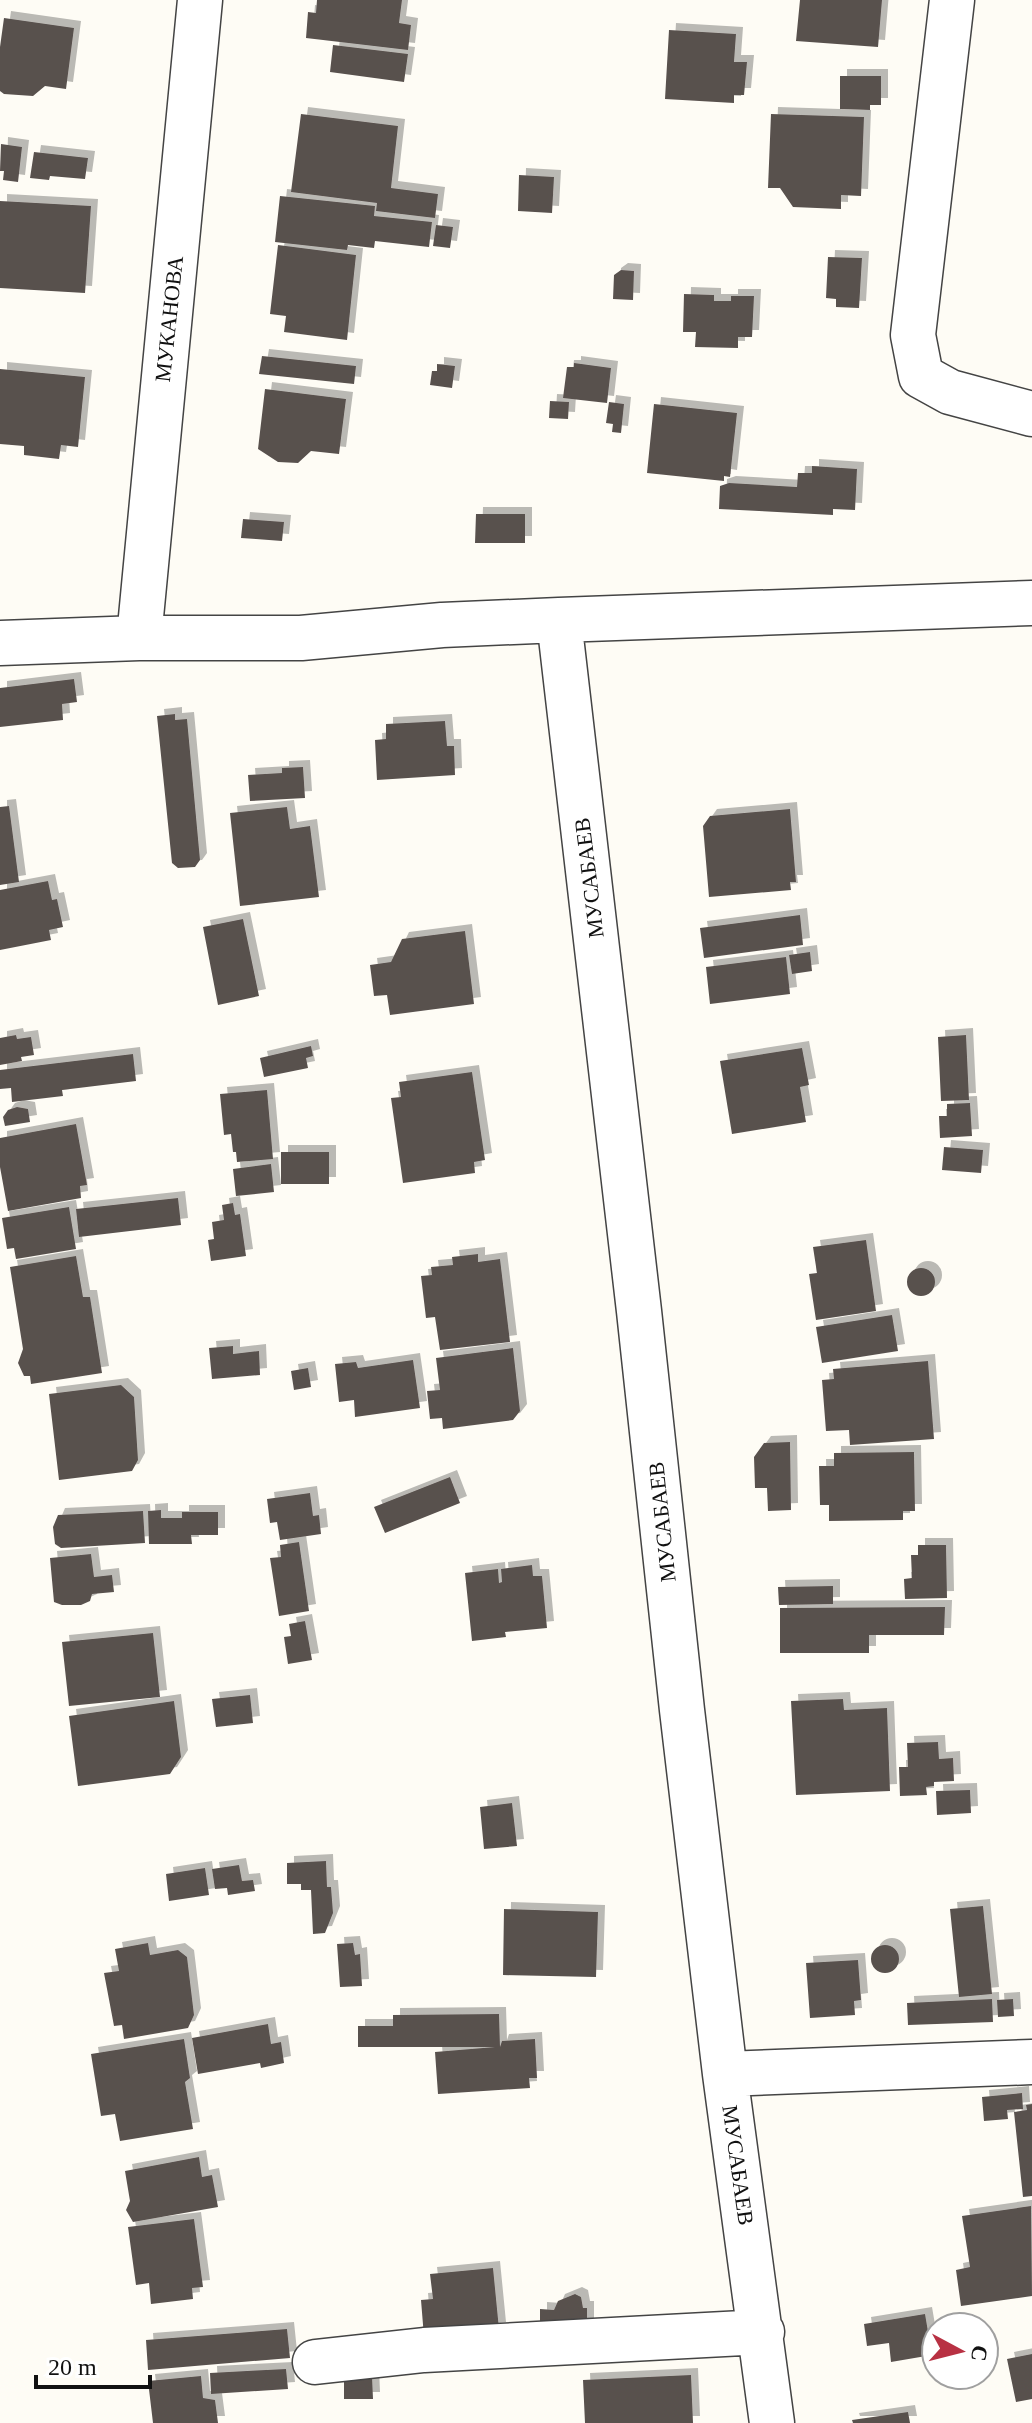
<svg xmlns="http://www.w3.org/2000/svg" width="1032" height="2423" viewBox="0 0 1032 2423" font-family="Georgia,serif">
<style>
.building{fill:#59514e;filter:url(#shadow)}
.lines{fill:none;stroke-linecap:round;stroke-linejoin:round}
.street-casing{stroke:#444;stroke-width:47}
.street{stroke:#fff;stroke-width:44}
.labels{text-anchor:middle;dominant-baseline:central;stroke-width:8;stroke-linejoin:round;paint-order:stroke}
.street-label{font-size:22px;fill:#111;stroke:#fff}
</style>
<defs>
<filter id="shadow"><feDropShadow dx="7" dy="-7" stdDeviation="0" flood-color="#0004"/></filter>
</defs>
<rect width="100%" height="100%" fill="#fefcf5"/>
<path class="building" d="M317,0H402L399,23L411,25L408,50L306,38L308,12L316,13Z
M800,0H882L878,47L796,41Z
M4,18L74,28L66,89L45,86L33,96L4,94L0,91V47Z
M669,30L736,34L734,62H747L744,95H734V103L665,99Z
M333,45L408,54L404,82L330,72Z
M840,76H881V105H870V110L840,109Z
M301,114L398,126L391,188L438,194L435,218L376,211L377,203L291,192Z
M771,114L864,117L861,196L841,195V209L793,207L780,188H768Z
M1,144L22,147L18,182L3,180L4,171H0Z
M34,152L88,158L85,179L50,176L49,180L30,178Z
M519,175L554,177L552,213L518,211Z
M280,196L375,206L374,216L432,222L429,247L375,241L374,248L348,245L347,250L275,242Z
M0,201L91,206L85,293L0,288Z
M436,225L453,227L450,248L433,246Z
M278,245L356,255L347,340L284,332L286,316L270,314Z
M828,257L862,258L859,308L836,307V299L826,298Z
M621,270L634,271L633,300L613,299L614,275Z
M684,294L714,295V301H731V296H754L752,337H738V348L695,347L696,332H683Z
M262,356L356,366L354,384L259,374Z
M574,363L611,368L607,403L563,398L567,367H574Z
M437,364L455,366L452,388L430,385L432,371H437Z
M0,369L85,377L78,447L61,445L59,459L24,455V446L0,444Z
M265,389L346,399L339,454L311,451L298,463L278,462L258,449Z
M550,401L569,402L568,419L549,418Z
M609,402L624,404L621,433L612,432L613,424L606,423Z
M654,404L737,413L730,477L724,476V481L647,473Z
M812,466L857,469L855,510L833,509V515L719,509L720,486L729,483L797,487L798,473H812Z
M476,514H525V543H475Z
M243,519L284,522L282,541L241,538Z
M74,679L77,702L62,704L63,720L0,727V688Z
M175,714V720L187,719L200,860L195,867L178,868L172,863L157,716Z
M445,721L447,746H454L455,775L377,780L375,740L386,739V724Z
M303,767L305,798L250,801L248,775L282,773V768Z
M9,806L19,882L0,885V807Z
M287,807L290,829L310,826L319,897L240,906L230,813Z
M790,809L796,882H790L791,890L709,897L703,826L710,816Z
M48,881L52,900L57,899L63,927L49,930L51,940L0,950V890Z
M800,915L803,945L704,958L700,928Z
M243,919L259,996L218,1005L203,927Z
M465,931L474,1004L390,1015L387,995L374,996L370,965L391,962L402,939Z
M810,952L812,971L792,974L789,955Z
M786,957L790,994L710,1004L706,967Z
M16,1035L17,1039L31,1037L34,1055L21,1057L22,1061L0,1065V1038Z
M966,1035L969,1100L941,1101L938,1037Z
M311,1046L313,1056L306,1058L308,1068L264,1077L260,1058Z
M802,1048L809,1085L800,1087L806,1122L732,1134L720,1061Z
M133,1054L136,1081L62,1090L63,1096L12,1102L11,1088L0,1089V1070Z
M472,1072L485,1160L474,1162L475,1173L403,1183L391,1098L401,1097L399,1082Z
M267,1090L273,1159L237,1162L236,1152H233L231,1134L224,1135L220,1094Z
M970,1103L972,1136L940,1138L939,1116H947V1104Z
M17,1107L28,1109L30,1122L5,1126L3,1117L8,1110Z
M76,1124L87,1185L80,1186L81,1198L8,1211L0,1167V1138Z
M944,1147L983,1150L981,1173L942,1170Z
M281,1152H329V1184H281Z
M271,1164L274,1192L236,1196L233,1169Z
M178,1198L181,1225L79,1237L76,1209Z
M233,1203L235,1215L240,1214L246,1256L211,1261L208,1240L214,1239L212,1222L224,1220L222,1205Z
M69,1207L76,1249L16,1259L14,1248L7,1249L2,1218Z
M866,1240L876,1311L816,1320L809,1274L817,1273L813,1247Z
M478,1254V1262L500,1259L510,1342L440,1350L435,1317L426,1318L421,1276L432,1275L431,1267L453,1265L452,1257Z
M76,1256L83,1297H90L102,1373L31,1384L30,1376H24L18,1363L23,1349L10,1267Z
M907 1282a14 14 0 1 1 28 0a14 14 0 1 1-28 0Z
M892,1315L898,1351L822,1363L816,1327Z
M233,1346V1354L259,1351L260,1375L212,1379L209,1348Z
M513,1348L520,1411L513,1420L443,1429L442,1418L430,1419L427,1391L440,1390L436,1358Z
M413,1360L420,1408L355,1417L354,1400L339,1402L335,1364L356,1362L358,1368Z
M928,1361L934,1439L850,1445L849,1430L826,1431L822,1380L834,1379L833,1369Z
M308,1368L311,1387L294,1390L291,1371Z
M121,1385L134,1397L138,1460L132,1471L59,1480L49,1394Z
M790,1442L791,1510L768,1511L767,1488H755L754,1457L764,1443Z
M914,1452L915,1511H903V1520L829,1521V1505H820L819,1466H834V1453Z
M450,1477L460,1503L385,1533L374,1507Z
M310,1493L313,1516L319,1515L321,1534L280,1540L277,1522L270,1523L267,1499Z
M161,1510V1518H182V1512H218V1535H191L192,1544H149L148,1511Z
M143,1511L145,1543L61,1548L55,1544L53,1527L58,1515Z
M299,1542L309,1611L279,1616L270,1558L281,1557L280,1545Z
M918,1545H946L947,1598L905,1599L904,1579L912,1578L911,1555H918Z
M91,1554L94,1577L112,1575L114,1592L92,1594L90,1601L81,1605H62L54,1602L50,1558Z
M532,1565L533,1576H542L547,1628L505,1632L506,1637L472,1641L465,1573L498,1569L499,1583L502,1582L501,1569Z
M833,1586V1604L779,1605L778,1587Z
M945,1607L944,1635H869V1653H780V1608Z
M305,1621L312,1660L288,1664L284,1637L291,1636L289,1624Z
M153,1633L160,1697L69,1706L62,1642Z
M250,1695L253,1723L216,1727L212,1699Z
M843,1699L844,1710L887,1708L890,1791L796,1795L791,1701Z
M174,1701L181,1757L170,1774L78,1786L69,1716Z
M938,1742L939,1759L953,1758L954,1781L934,1782V1786L926,1787L927,1795L900,1796L899,1767H908L907,1743Z
M970,1790L971,1813L937,1815L936,1791Z
M512,1803L517,1846L484,1849L480,1807Z
M326,1861L327,1887H331L333,1913L325,1933L313,1934L311,1890H301V1884H287V1863Z
M239,1865L242,1881L253,1880L255,1891L228,1895L227,1888L215,1889L212,1869Z
M205,1868L209,1895L169,1901L166,1874Z
M983,1906L992,1994L959,1997L950,1909Z
M504,1909L598,1912L596,1977L503,1975Z
M148,1943L150,1955L178,1950L187,1957L194,2015L188,2028L124,2039L122,2025L114,2026L104,1973L119,1971L115,1949Z
M353,1943L355,1955L360,1954L362,1986L340,1987L337,1944Z
M871 1959a14 14 0 1 1 28 0a14 14 0 1 1-28 0Z
M858,1960L861,2000L854,2001L855,2015L810,2018L806,1963Z
M992,1999L993,2022L908,2025L907,2003Z
M1013,1999L1014,2016L998,2017L997,2000Z
M499,2014L500,2047L502,2041L535,2039L537,2078H529L530,2088L438,2094L435,2052L495,2047H358V2026H393V2015Z
M268,2024L271,2044L281,2042L284,2063L261,2068L260,2063L198,2074L192,2038Z
M184,2039L190,2078L185,2082L193,2129L120,2141L115,2114L101,2116L91,2054Z
M1022,2093L1023,2109L1007,2110L1008,2119L984,2121L982,2097Z
M1032,2104V2196L1023,2197L1014,2112L1027,2110L1026,2105Z
M199,2157L202,2177L212,2175L218,2207L133,2222L126,2210L130,2201L125,2171Z
M1031,2206L1032,2296L961,2306L956,2270L970,2267L962,2216Z
M194,2219L203,2287L192,2288L193,2299L151,2304L149,2283L136,2285L128,2227Z
M493,2268L499,2329L424,2337L421,2300L433,2299L430,2274Z
M575,2294L581,2297L583,2308H587V2331L540,2330V2309L554,2310L558,2301Z
M925,2314L932,2355L891,2362L889,2343L867,2346L864,2324Z
M287,2329L290,2358L148,2370L146,2340Z
M1032,2354V2399L1016,2402L1007,2359Z
M286,2369L288,2389L211,2394L210,2373Z
M344,2375L372,2376L373,2399H344Z
M691,2375L693,2423H585L583,2380Z
M201,2376L203,2398L215,2400L218,2423H153L148,2381Z
M908,2412L910,2423H853L852,2420Z"/>
<g class="lines">
<g class="street-casing">
<path id="street" d="M952,0L913,335L921,376L950,392L1032,414
M559,620L639,1311L682,1710L725,2074L772,2423
M139,638L200,0
M0,643L139,638H301L442,625L559,620L1032,603
M725,2074L1032,2062
M315,2362L424,2350L762,2332"/>
</g>
<use href="#street" class="street"/>
</g>
<g class="labels">
<g class="street-label">
<text transform="translate(169 319) rotate(-84)">МУКАНОВА</text>
<text transform="translate(589 878) rotate(-97)">МУСАБАЕВ</text>
<text transform="translate(662 1522) rotate(-96)">МУСАБАЕВ</text>
<text transform="translate(738 2165) rotate(82)">МУСАБАЕВ</text>
</g>
</g>
<g transform="translate(960 2351) rotate(97)"><circle r="38" fill="#ffffff" stroke="#a0a0a0" stroke-width="2"/>
<path d="M0-6L14 30L0 20L-14 30Z" fill="#b83143"/>
<text y="-12" font-size="22" font-weight="bold" text-anchor="middle" fill="#111111">С</text>
</g>
<path d="M36 2375v12h114v-12" fill="none" stroke="#111111" stroke-width="4"/>
<text x="48" y="2375" font-size="24" fill="#111111" stroke="#ffffff" stroke-width="6" paint-order="stroke">20 m</text>
</svg>
